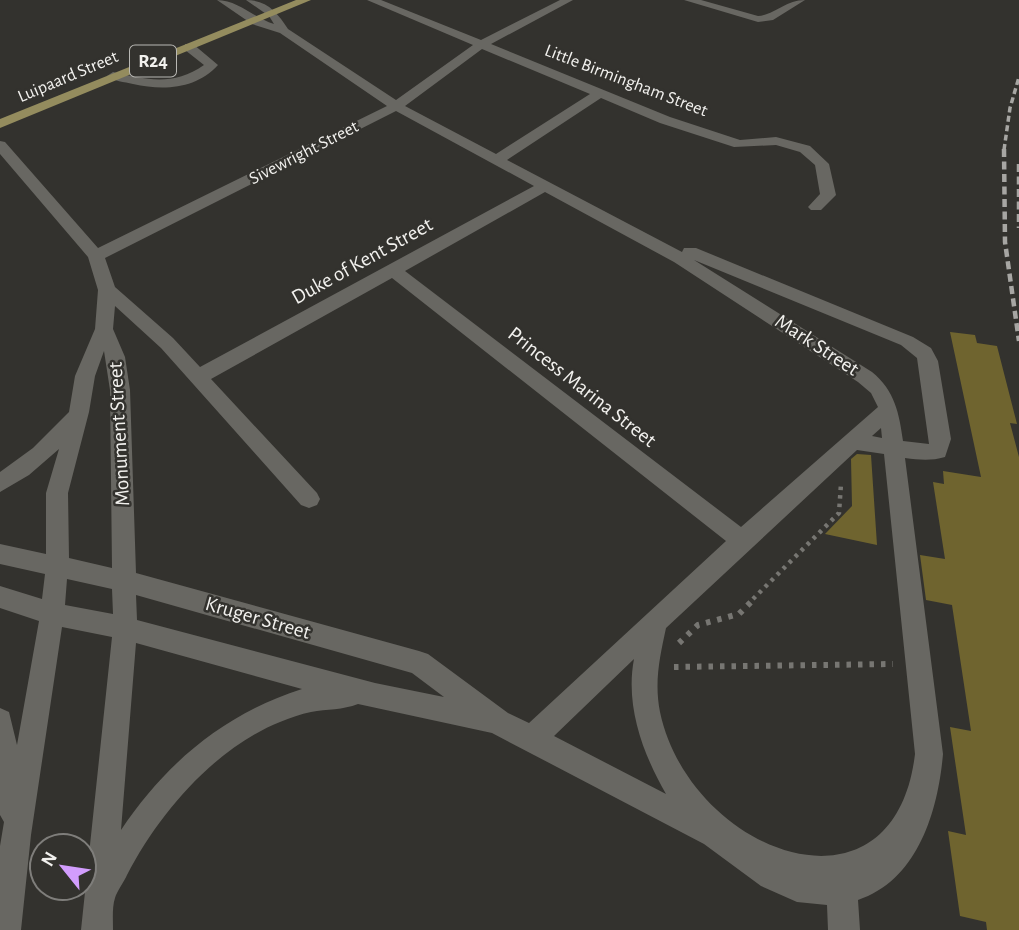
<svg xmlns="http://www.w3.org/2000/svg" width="1019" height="930" viewBox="0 0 1019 930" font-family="'Alegreya Sans',sans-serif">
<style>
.building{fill:#6f642f}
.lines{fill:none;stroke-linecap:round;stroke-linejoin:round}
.path-far1{stroke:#777672;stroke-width:4.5;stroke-dasharray:3.5 5;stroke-linecap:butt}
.path{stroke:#777672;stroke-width:6;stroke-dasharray:4.5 7;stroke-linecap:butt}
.minor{fill:#686762;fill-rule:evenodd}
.major{fill:#948c5e;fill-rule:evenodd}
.rail-far1{stroke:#a7a6a3;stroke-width:3.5;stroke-dasharray:6 3.5;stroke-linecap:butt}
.rail{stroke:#a7a6a3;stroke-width:4.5;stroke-dasharray:8 4.5;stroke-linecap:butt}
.labels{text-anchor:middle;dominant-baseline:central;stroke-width:5;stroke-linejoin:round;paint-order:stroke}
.far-street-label{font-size:18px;fill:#f2f1ee;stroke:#33322e}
.shield{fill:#33322e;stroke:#b9b8b4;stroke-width:2}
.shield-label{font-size:19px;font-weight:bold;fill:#f2f1ee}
.street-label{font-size:21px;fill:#f2f1ee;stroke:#33322e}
</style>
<rect width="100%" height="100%" fill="#33322e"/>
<path class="building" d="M950,332L975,335L977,343L997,346L1017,424L1010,423L1019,457V930H987L986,922L960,916L948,831L966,835L950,727L971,731L952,605L926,600L920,555L945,559L933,482L944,484L943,471L981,477Z
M857,454L871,455L877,545L825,534L852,506L851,459Z"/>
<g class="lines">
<path class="path-far1" d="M753,599L839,513L841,484"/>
<path class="path" d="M679,643L698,625L739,614L755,598
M674,667L893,664"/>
<path class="minor" d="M217,0C238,0 254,18 274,24L269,16L246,0C267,0 277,12 288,29L396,100L473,45L367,0H381L481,40L560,0H573L491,44L670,117L740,140L776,137L810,146L829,164L836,195L821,210H811L808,207L820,194L815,165L800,152L776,145L734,147L660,123L601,98L507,160L682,252L684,248H696L913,337L931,348L938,361L951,439L945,457C931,461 920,460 905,458L943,754C938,811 918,880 858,900L860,930H828L827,905L797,902L761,886L704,844L492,733L358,704C343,710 327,709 311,712C301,714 290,718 280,722C215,748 159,813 127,875C124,882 117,891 115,898C112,907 113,920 113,930H81L112,637L62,627L31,835L21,930H0V846L4,822L0,815V708L9,712L17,745L39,621L0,608V586L42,599L45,574L0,564V544L46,554V493L59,449L29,475L0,492V472L33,448L69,412L75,376L95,329L98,290L88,257L0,154V141L5,142L98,248L387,106L280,33L252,24ZM482,49L590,94L496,154L405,106ZM396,111L534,186L200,367L173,338L115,287L105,258ZM545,192L674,262L858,382L871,393L878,407L741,527L405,271ZM694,260L901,345L917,358L929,444L903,441C899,413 895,391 872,372ZM392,278L726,541L529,723L508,713L428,654L419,651L136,573L130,390L125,357L113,329L115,306L161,348L301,505L309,508L317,505L320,499L317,493L211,379ZM104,351L110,390L112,568L69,558L68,493L89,412L95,376ZM881,428L882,438L872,436ZM857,450L884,454L915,754C894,930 690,853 660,712C654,682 660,656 666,628ZM67,579L112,589L113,614L65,605ZM136,595L412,673L444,697L375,683L137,620ZM136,643L302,689C224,714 166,763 121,830ZM634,659C625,706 643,754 666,794L554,736Z
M684,0H701L758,16C777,14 785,0 805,0L773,20L758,22Z
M185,44H193L218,65C196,89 164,91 133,84C124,82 114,81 107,76L113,72C147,80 174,86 204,65L185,50Z"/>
<path class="major" d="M296,0H311L0,128V119Z"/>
<path class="rail-far1" d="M1004,150L1010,108L1019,77"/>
<path class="rail" d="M1004,149L1005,242L1019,341
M1019,164V228"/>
</g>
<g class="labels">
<g class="far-street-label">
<text transform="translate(68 77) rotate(-23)">Luipaard Street</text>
<text transform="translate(626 81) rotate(21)">Little Birmingham Street</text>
<text transform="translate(304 153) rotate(-27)">Sivewright Street</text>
</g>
<rect class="shield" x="130" y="45.5" width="46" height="31" rx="5"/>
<g class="shield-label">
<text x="153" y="61">R24</text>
</g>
<g class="street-label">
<text transform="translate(362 261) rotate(-29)">Duke of Kent Street</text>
<text transform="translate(817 345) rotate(33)">Mark Street</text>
<text transform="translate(582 387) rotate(38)">Princess Marina Street</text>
<text transform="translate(119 434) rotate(-93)">Monument Street</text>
<text transform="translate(258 618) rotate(16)">Kruger Street</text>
</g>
</g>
<g transform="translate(63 867) rotate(300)"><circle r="33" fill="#33322e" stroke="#7f7e7b" stroke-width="2"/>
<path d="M0-5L12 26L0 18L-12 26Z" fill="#d29dfd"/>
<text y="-10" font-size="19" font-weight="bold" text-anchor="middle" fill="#f2f1ee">N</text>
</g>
</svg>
